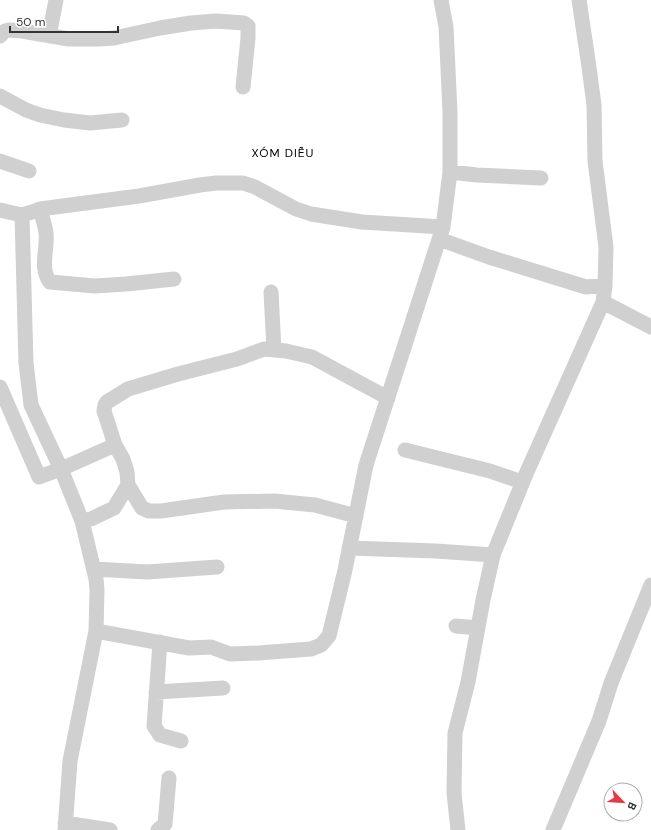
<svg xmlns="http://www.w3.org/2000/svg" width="651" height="830" viewBox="0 0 651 830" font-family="'DM Sans',sans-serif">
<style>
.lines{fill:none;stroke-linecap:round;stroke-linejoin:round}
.minor{stroke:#d0d0d0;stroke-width:15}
.labels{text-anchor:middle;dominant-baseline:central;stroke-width:4;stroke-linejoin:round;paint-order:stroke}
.neighbourhood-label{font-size:12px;letter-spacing:1px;fill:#000;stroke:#fff}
</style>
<rect width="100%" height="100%" fill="#fff"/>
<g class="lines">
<path class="minor" d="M0,36L5,31L9,30L22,31L69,39H99L114,38L160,28L191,23L216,21L244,23L248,26V38L243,87
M49,36L56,0
M0,96L26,110L40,115L64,120L90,123L122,120
M0,161L29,171
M450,172L477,175L541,178
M40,209C42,217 45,225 46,233C48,249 39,268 50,282L95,286L126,284L174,279
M0,210L22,215L32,212L40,209L139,196L200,185L216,183H243L255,187L296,209L311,214L362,222L443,227
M22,215L26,363L31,405L61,469L82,521L96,579L97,590L96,631L70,761L65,830
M439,239L489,257L586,287L605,285
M271,292L274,350
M603,302L651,327
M0,387L39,477L61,469L115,445
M405,450L490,471L522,482
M128,485L142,508L149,511H161L224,502L274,501L315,505L356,516
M82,521L91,519L114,508L128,485L127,472L123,459L115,445L104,411L105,405L107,402L128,389L178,374L237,359L264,349L286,351L312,357L388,398
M349,548L436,551L493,555
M94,569L147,572L217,567
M456,626L478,628
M96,631L189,648L211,647L230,654L258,653L311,649L321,645L329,636L345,570L366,465L443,227L450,172V112L446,27L441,0
M160,642L154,726L160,735L181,741
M156,692L223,688
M65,823L110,830
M158,830L165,824L169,778
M458,830L454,793L455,733L468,682L483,600L493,555L526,474L603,302L605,285L606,247L595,161L594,105L589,67L579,0
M553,830L599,721L611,683L651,585"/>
</g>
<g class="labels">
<g class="neighbourhood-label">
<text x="283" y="153">XÓM DIỄU</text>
</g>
</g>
<g transform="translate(623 802) rotate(115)"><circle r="19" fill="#ffffff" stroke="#adadad"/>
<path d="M0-3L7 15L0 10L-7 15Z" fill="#e63946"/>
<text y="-6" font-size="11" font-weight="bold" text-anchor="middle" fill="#333333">B</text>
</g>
<path d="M10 26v6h108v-6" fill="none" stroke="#333333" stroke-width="2"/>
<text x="16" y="26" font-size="12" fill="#333333" stroke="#ffffff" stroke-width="3" paint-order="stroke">50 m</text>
</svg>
